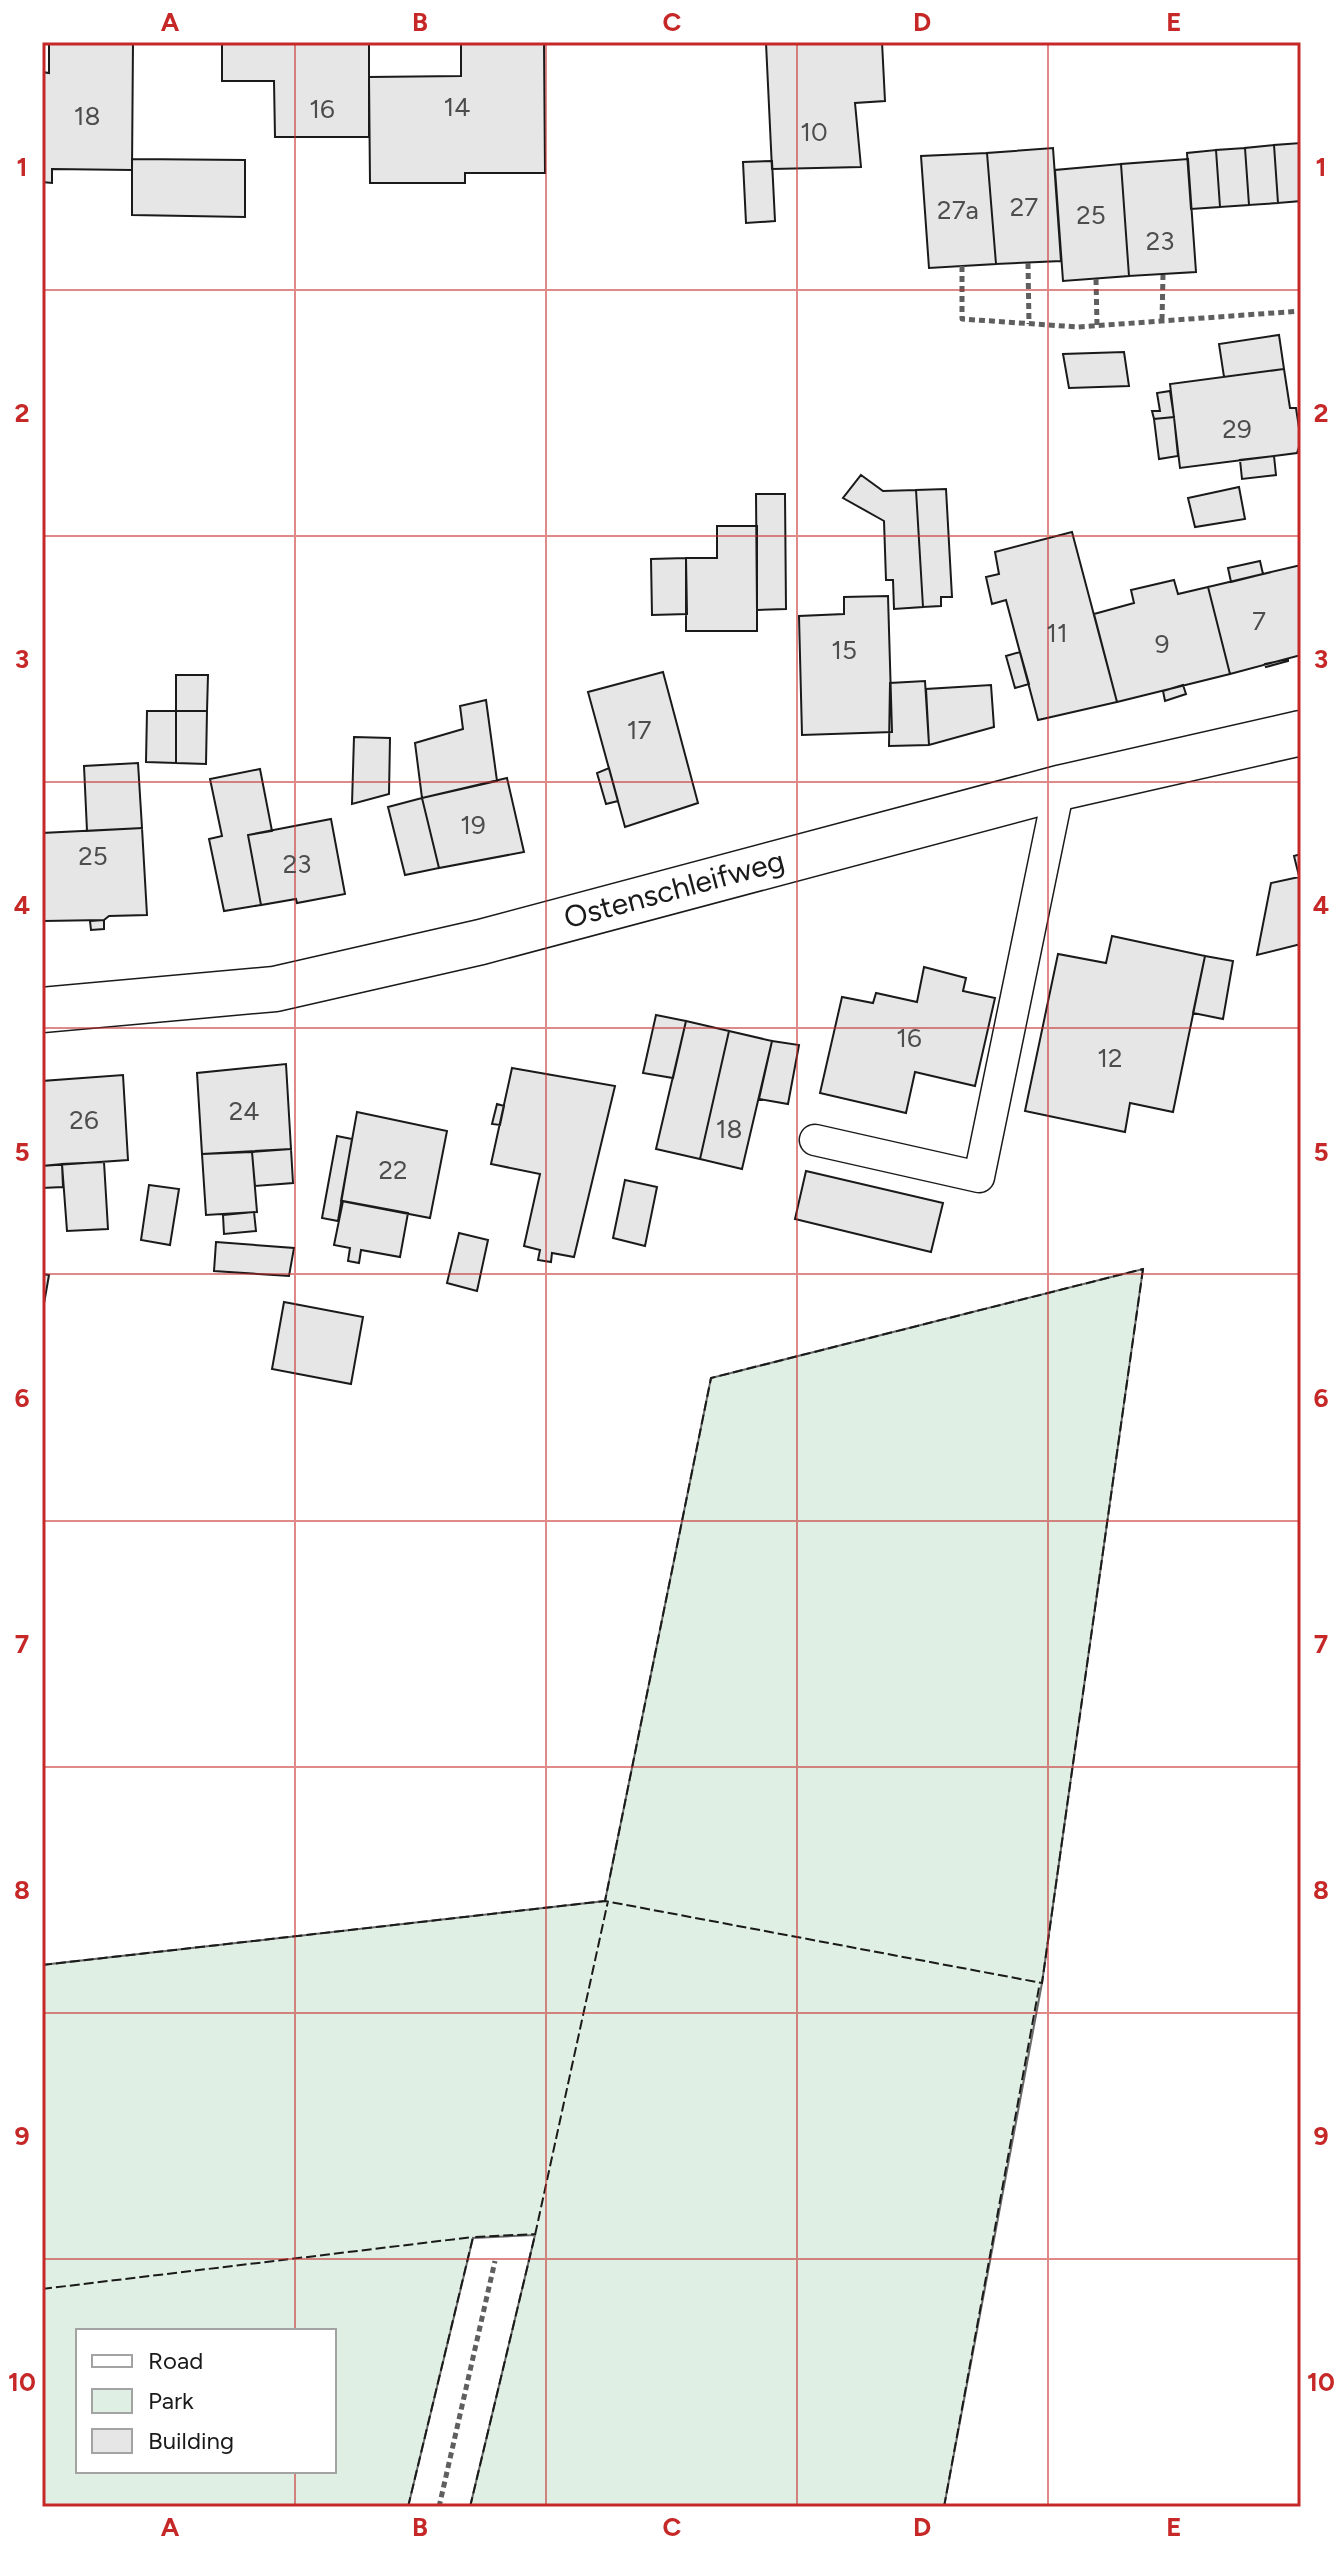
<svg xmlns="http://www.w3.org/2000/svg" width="1343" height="2549" viewBox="0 0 1343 2549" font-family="Figtree,sans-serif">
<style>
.green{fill:#e0efe3;stroke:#6a6a6a;stroke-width:2;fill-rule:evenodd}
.building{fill:#e6e6e6;stroke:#1a1a1a;stroke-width:2}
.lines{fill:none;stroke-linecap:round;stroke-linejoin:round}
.service-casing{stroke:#1a1a1a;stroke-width:33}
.minor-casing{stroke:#1a1a1a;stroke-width:47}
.path{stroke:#5f5f5f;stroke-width:5;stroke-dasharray:6 4;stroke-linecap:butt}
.service{stroke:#fff;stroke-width:30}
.minor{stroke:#fff;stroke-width:44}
.fence{stroke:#1a1a1a;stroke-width:2;stroke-dasharray:10 4;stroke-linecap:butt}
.grid{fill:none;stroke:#c62828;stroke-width:2;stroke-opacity:0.55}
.labels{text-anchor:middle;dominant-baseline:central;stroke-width:6;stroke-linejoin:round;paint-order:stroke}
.number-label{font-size:26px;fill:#4d4d4d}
.street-label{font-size:30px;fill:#1a1a1a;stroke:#fff}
.neatline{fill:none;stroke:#c62828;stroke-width:3}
.grid-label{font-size:26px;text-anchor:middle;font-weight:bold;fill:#c62828}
</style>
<rect width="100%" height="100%" fill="#fff"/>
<path class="green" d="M1143,1269L1042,1983L944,2507H470L535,2235L473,2238L408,2507H42V1965L605,1901L711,1378ZM78,2331H334V2471H78Z"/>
<path class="building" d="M49,42H133L132,170L52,169V183L42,182V72L49,73Z
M222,42H369V137H275L274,81H222Z
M461,42H544L545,173H465V183H370L369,77L461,76Z
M882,42L885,101L855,103L861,167L772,169L766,43Z
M1301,143V201L1278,203L1274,145Z
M1274,145L1278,203L1249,205L1245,148Z
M1053,148L1061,261L996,264L987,153Z
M1245,148L1249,205L1220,207L1216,150Z
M1216,150L1220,207L1191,209L1187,153Z
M987,153L996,264L929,268L921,156Z
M132,159L245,160V217L132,215Z
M1188,159L1196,272L1129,276L1121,164Z
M772,161L775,221L746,223L743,162Z
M1121,164L1129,276L1063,281L1055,170Z
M1279,335L1284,369L1224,377L1219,344Z
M1124,352L1129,386L1069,388L1063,354Z
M1284,369L1290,408H1296L1301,441L1297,453L1180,468L1170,384Z
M1170,391L1174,417L1154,419L1152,411H1160L1157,393Z
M1174,417L1178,456L1159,459L1154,419Z
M1274,456L1276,475L1242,479L1240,460Z
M861,475L883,491L916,490L923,607L894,609L893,580H886L884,521L843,498Z
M1239,487L1245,519L1195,527L1188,498Z
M946,489L952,597H941V606L923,607L916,490Z
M756,494H785L786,609L757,610Z
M717,526H757V631H686V558H717Z
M1072,532L1117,702L1038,720L1006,600L992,604L986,577L999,574L995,552Z
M686,558L687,614L652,615L651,559Z
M1260,561L1263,574L1231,582L1228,568Z
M1301,565V655L1230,674L1208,587Z
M1174,580L1178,594L1208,587L1230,674L1117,702L1094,614L1134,603L1131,590Z
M888,596L892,732L802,735L799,616L844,614V597Z
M1020,652L1029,684L1015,688L1006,656Z
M1288,659V661L1266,667L1265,664Z
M663,672L698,803L625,827L588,692Z
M176,675H208L207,711H176Z
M925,681L929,745L889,746L890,683Z
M991,685L994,727L929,745L926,689Z
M1183,685L1186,694L1165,701L1163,691Z
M486,700L497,781L422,798L415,743L463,729L460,706Z
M147,711H176V763L146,762Z
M176,711H207L206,764L176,763Z
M354,737L390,738L389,794L352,804Z
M138,763L142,828L87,831L84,766Z
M609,768L618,801L606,804L597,773Z
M260,769L272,831L248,835L261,905L224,911L209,839L222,836L210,779Z
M507,778L524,852L439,868L422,798Z
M422,798L439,868L405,875L388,807Z
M331,819L345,894L297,903L296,899L261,905L248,835Z
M142,828L147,915L109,916L104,920L44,921L42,833Z
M1301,854V884L1294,856Z
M1299,877L1301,944L1257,955L1271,883Z
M104,920V929L91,930L90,921Z
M1112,936L1205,956L1173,1112L1130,1103L1125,1132L1025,1111L1058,954L1106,963Z
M1205,956L1233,961L1223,1019L1193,1013Z
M924,967L966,978L963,991L995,998L975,1086L915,1072L906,1113L820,1093L842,997L873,1003L876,993L917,1002Z
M656,1015L686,1021L673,1078L643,1073Z
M686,1021L729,1031L700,1159L656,1149Z
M729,1031L772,1041L742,1169L700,1159Z
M772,1041L799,1045L788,1104L759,1099Z
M286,1064L291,1149L202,1154L197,1073Z
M512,1068L615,1086L574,1257L552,1253L551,1262L538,1260L540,1250L524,1246L540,1174L491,1164Z
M123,1075L128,1160L42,1166V1081Z
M497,1104L504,1106L500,1125L492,1124Z
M357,1112L447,1131L430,1218L341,1201Z
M337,1136L352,1139L338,1221L322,1218Z
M291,1149L293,1183L255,1186L252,1152Z
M252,1152L257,1212L206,1215L202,1154Z
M104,1162L108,1229L67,1231L62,1164Z
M62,1164L63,1187L42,1188V1166Z
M806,1171L943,1203L931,1252L795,1219Z
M625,1180L657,1187L645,1246L613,1238Z
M149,1185L179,1189L170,1245L141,1240Z
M343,1201L408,1213L400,1257L361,1250L359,1263L348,1261L350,1248L334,1245Z
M254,1212L256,1231L224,1234L223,1215Z
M459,1233L488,1240L477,1291L447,1283Z
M216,1242L294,1248L289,1276L214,1271Z
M42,1274L49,1275L42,1315Z
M284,1302L363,1317L351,1384L272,1369Z"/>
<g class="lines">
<g class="service-casing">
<path id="service" d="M815,1140L979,1177L1059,788"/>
</g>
<g class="minor-casing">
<path id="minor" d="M42,1010L275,989L481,942L1059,788L1301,733"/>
</g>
<path class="path" d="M1028,263L1029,324
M962,266V319L1078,327L1301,311
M1096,279L1097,325
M1162,320L1163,275
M439,2507L495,2261"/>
<use href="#service" class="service"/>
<use href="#minor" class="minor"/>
<path class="fence" d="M1143,1269L1042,1983L605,1901L711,1378Z
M42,1965L605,1901
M42,2289L473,2237
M408,2507L473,2237L536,2234
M470,2507L535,2235L608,1901
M944,2507L1040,1982"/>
</g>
<path class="grid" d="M295,42V2331M546,42V2507M797,42V2507M1048,42V2507M42,290H1301M42,536H1301M42,782H1301M42,1028H1301M42,1274H1301M42,1521H1301M42,1767H1301M42,2013H1301M42,2259H1301M295,2471V2507"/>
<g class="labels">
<g class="number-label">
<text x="457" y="107">14</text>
<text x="322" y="109">16</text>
<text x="87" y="116">18</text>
<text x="814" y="132">10</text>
<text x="1024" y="207">27</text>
<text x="958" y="210">27a</text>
<text x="1091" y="215">25</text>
<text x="1160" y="241">23</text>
<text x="1237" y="429">29</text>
<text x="1259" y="621">7</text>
<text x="1057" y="633">11</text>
<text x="1162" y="644">9</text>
<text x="844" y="650">15</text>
<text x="639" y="730">17</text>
<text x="473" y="825">19</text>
<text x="93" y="856">25</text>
<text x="297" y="864">23</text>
<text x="909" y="1038">16</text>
<text x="1110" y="1058">12</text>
<text x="244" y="1111">24</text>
<text x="84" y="1120">26</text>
<text x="729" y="1129">18</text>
<text x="393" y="1170">22</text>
</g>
<g class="street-label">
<text transform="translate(674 889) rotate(-15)">Ostenschleifweg</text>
</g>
</g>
<rect width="1343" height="2549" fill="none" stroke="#ffffff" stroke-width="88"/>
<rect x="76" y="2329" width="260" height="144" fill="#ffffff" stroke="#a3a3a3" stroke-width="2"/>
<rect x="92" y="2355" width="40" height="12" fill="#ffffff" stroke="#a3a3a3" stroke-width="2"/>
<text x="148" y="2369" font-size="24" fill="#1a1a1a">Road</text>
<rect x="92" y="2389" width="40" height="24" fill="#e0efe3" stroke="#a3a3a3" stroke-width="2"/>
<text x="148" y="2409" font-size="24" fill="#1a1a1a">Park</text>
<rect x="92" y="2429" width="40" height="24" fill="#e6e6e6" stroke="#a3a3a3" stroke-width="2"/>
<text x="148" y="2449" font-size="24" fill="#1a1a1a">Building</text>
<rect x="44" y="44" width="1255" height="2461" class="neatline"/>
<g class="grid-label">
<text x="170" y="31">A</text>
<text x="420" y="31">B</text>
<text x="672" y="31">C</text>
<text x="922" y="31">D</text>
<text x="1174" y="31">E</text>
<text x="22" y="176">1</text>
<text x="1321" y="176">1</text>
<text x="22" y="422">2</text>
<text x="1321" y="422">2</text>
<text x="22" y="668">3</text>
<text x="1321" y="668">3</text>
<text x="22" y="914">4</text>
<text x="1321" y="914">4</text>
<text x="22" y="1161">5</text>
<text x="1321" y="1161">5</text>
<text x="22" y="1407">6</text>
<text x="1321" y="1407">6</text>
<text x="22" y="1653">7</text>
<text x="1321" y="1653">7</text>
<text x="22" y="1899">8</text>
<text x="1321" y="1899">8</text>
<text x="22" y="2145">9</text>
<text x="1321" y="2145">9</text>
<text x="22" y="2391">10</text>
<text x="1321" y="2391">10</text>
<text x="170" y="2536">A</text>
<text x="420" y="2536">B</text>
<text x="672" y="2536">C</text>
<text x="922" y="2536">D</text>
<text x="1174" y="2536">E</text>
</g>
</svg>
